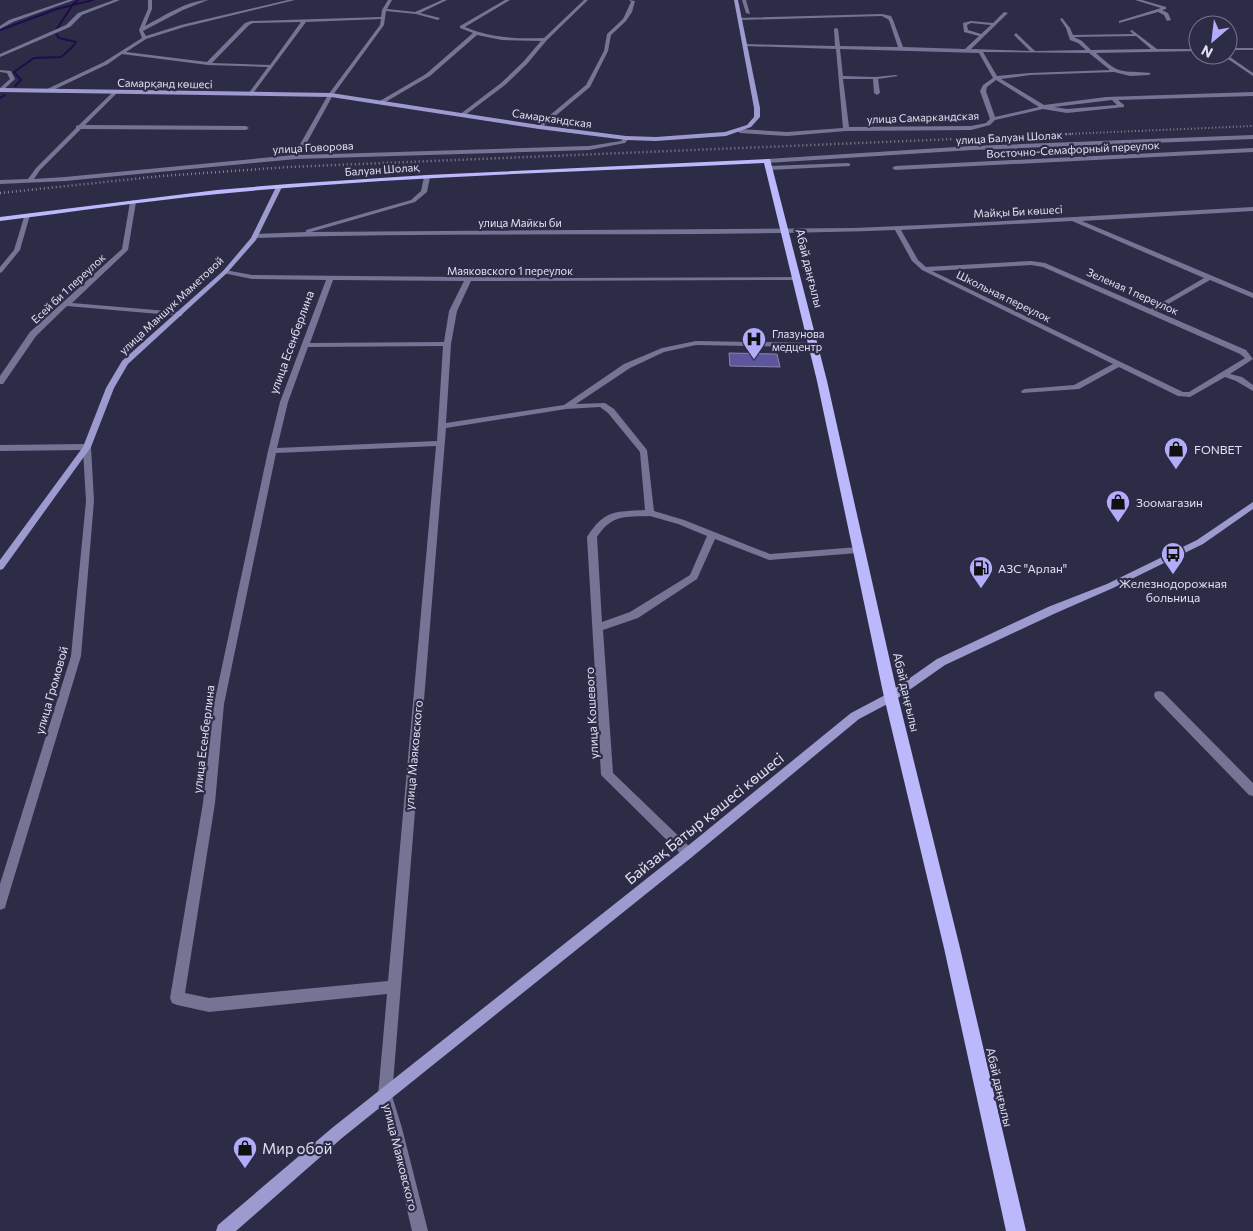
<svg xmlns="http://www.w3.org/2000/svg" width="1253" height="1231" viewBox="0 0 1253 1231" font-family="Commissioner,sans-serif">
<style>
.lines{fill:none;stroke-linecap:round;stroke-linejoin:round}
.stream{stroke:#1d0c4e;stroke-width:2}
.building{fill:#5d569d;stroke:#8887a8}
.street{fill:#757495;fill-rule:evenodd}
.secondary{fill:#9c9acf;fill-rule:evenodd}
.primary{fill:#bbb8fb;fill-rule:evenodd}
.rail-far1{stroke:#86859c;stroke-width:2;stroke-dasharray:1 2.5;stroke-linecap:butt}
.rail{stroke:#86859c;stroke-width:2.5;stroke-dasharray:1 3;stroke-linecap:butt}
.labels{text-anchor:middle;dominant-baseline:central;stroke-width:4.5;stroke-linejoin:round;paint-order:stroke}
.far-street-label{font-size:11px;fill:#e0e0f2;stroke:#2d2c47}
.far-poi-label{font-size:11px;fill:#e0e0f2;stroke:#2d2c47;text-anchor:start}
.street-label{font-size:12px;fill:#e0e0f2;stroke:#2d2c47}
.poi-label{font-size:12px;fill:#e0e0f2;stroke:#2d2c47;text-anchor:start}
.near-street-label{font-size:15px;fill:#e0e0f2;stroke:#2d2c47}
.near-poi-label{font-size:15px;fill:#e0e0f2;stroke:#2d2c47;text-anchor:start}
</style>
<rect width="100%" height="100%" fill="#2d2c47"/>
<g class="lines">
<path class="stream" d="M0,30L57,9L93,0
M15,86L21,80L14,72L34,58L61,57C64,55 75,45 76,42L59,38L55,32L73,4L78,0
M0,98L5,95"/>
</g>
<path class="building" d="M729,353L777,354L780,367L730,366Z"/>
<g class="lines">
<path class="street" d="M68,0H74L13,22L0,29V26L9,20Z
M114,0H120L82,15L70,27L0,57V54L66,25L78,13Z
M148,0H152V9L145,26C162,17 188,0 208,0L183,10L143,31L146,36L181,25L288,0H295L184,27L146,39L126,52L207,62L245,23L251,21L381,17L382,10L388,0H392L387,9L415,12L442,0H447L420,13L440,18L438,20L416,14L386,11L384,25L333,95L300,155L589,146L621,141L626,136L629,138L625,143L589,150L296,159L65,181L0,184V180L28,179L36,168L76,128V126L79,125L115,90L117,93L85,125L246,126L249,128L246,130L81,129L40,170L34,179L65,177L294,155L328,95L380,25L381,19L306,22L251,96L248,94L268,67L208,65L122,54L108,64L49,92H45V90L104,62L142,38L139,30L148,9ZM301,22L270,65L212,63L249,25L253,23Z
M505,0H510L465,27C491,38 516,39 544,38L584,0H588L547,40L527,64L505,85L464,116L459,115L501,83L523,62L541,41L502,40L477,35L430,76L382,104H378V102L426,74L473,33L460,28V26Z
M629,0L635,1L632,12L626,21L611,35L608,51L590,87L541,128H537V126L586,85L604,51L607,34L623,19L631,2Z
M742,0H746L750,14L746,13Z
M1135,0H1142L1166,7V9L1162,10L1168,13L1171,20L1167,21L1164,15L1158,12L1119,23V21L1161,8Z
M1004,12L1008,13L971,49L1030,51L1014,35L1016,33L1035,51L1086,50L1078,43L1070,40L1066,28L1060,19L1062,18L1070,28L1073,35L1133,34L1130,31L1132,30L1157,49H1198V51L1096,53C1121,76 1120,70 1151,73L1149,75L1130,76L1114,72L1030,75L1001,79L1044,105L1106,97L1253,92V96L1118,100L1124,105V107L1067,113L1043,109L995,120L990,125L971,130L846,131L787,136L740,133L737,131L740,129L787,132L843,128L836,49L745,46L743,44L835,46L834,29L836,28L838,29L840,46L898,47L889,20L882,16L740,20L738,18L882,14L891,16L893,20L903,47L965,49L979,36L964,32L963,23L971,21L993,23ZM971,23L991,25L981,34L968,30L967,25ZM1136,36L1151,49L1091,50L1082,41L1074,37ZM840,49L979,53L993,78L983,85L980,91L990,119L986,123L971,126L849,127L843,79H873L874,93L877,95L880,93L878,79L898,76L896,75L875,77L843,76ZM983,52L1089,53L1110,70L1030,73L997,76ZM996,80L1039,107L995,117L986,91L987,87ZM1112,100L1117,105L1067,109L1054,107Z
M1228,48H1253V50H1228Z
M1222,55H1227L1253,73V76Z
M0,70L11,71L15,79L1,92L0,88L10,79L7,73L0,72Z
M1253,135V139L972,150L767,163L764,161L767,159L972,146Z
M1253,148V152L895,170L892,168L895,166Z
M848,163L850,164V166L769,170L766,168L769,166Z
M427,175L430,177L427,192L415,202L311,232L854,228L968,223L1253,207V211L1082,221L1253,293V298L1210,280L1156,311L1246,350L1253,359L1230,374L1242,377L1253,385V391L1236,381L1225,377L1190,397L1178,396L1119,367L1079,389L1022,393L1021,391L1025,389L1074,385L1113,364L922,270L912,261L895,230C682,238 468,231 255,238L252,236L255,234L306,232V230L411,200L421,191L424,177ZM1072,221L1204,278L1151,309L1045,263L1031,261L926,267L918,260L901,230ZM1031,265L1043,267L1240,354L1245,358L1189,392H1183L932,271Z
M133,200L136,202L128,250L72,303L179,312H182V316L67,306L36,336L3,384H0V376L30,332L122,249L130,202Z
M25,214L30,215L20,250L2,272L0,273V267L14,250Z
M225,270L252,275L568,278L797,277V279L795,280L471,281L457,311L451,344L446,423L564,405L624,364L662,348L696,341L816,343L817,345L813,347L696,345L664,352L630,368L576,404L605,403L614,409L647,450L654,511L684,520L770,554L858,547L863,550L858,553L769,560L715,539L697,579L638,618L603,630L613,773L692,849L694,853L692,857L688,858L684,857L601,775L587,537C605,509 615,512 645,510L640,452L608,413L600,407L566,409L446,428L392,1096L402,1128L428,1231H412L388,1128L378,1096L387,994L209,1012L177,1005L172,1003L170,998L203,803L214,704L268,451L280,402L326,280L252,279L223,273L222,272ZM333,280L464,281L449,311L444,342L310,343ZM443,346L437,441L277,448L288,402L308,347ZM436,446L388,981L209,998L185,993L215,803L224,704L276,453ZM650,516L678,524L707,536L690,575L630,612L602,622L597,537C612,514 625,517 650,516Z
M87,444L91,447L94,501L81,656L6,904L5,908L0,910V884L71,656L86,501L83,450L0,451V445Z
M1159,691L1163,692L1253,783V796L1249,795L1155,698L1154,695L1155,692Z"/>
<path class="secondary" d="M734,0H738L760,108V117L751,127L726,136L656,141L626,140L539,129L331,97L0,92V88L331,93L539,125L626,136L656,137L725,132L747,125L754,117V108Z
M279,185L282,187L256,240L227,273L128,364L114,388L91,447L3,569L0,570V560L83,447L106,388L122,361L223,271L251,238L276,187Z
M1253,502V509L1203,544L1113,588L1056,613L945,665L895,700L859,719L692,857L342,1138L236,1231H216L218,1225L332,1128L684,849L851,713L887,694L937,659L1048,607L1107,584L1197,540Z"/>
<path class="primary" d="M770,159L827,381L898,697L960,948L1026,1231H1006L944,948L884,697L817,381L764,163C582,172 399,176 218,194C145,201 73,212 0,221V217L217,190L288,184L427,175Z"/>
<path class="rail-far1" d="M1044,135L1253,126"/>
<path class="rail" d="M0,193L162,176L289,167L1074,134"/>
</g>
<defs>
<g id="hospital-pin" transform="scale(1.25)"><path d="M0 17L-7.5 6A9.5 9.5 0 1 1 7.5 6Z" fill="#b1adfa" stroke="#2d2c47"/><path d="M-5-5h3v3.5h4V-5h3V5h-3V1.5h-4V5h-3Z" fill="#111"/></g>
<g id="shop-pin" transform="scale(1.25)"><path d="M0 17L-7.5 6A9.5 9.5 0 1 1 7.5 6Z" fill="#b1adfa" stroke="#2d2c47"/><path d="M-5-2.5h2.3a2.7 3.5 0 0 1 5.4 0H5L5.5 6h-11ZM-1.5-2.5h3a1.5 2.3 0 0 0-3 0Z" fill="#111"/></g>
<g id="bus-pin" transform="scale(1.25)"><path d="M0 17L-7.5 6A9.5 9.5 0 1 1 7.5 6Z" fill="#b1adfa" stroke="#2d2c47"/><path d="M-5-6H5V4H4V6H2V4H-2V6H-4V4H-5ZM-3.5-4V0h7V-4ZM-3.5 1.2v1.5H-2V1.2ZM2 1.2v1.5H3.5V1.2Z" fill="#111"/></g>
<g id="fuel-pin" transform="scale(1.25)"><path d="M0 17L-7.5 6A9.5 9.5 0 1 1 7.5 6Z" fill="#b1adfa" stroke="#2d2c47"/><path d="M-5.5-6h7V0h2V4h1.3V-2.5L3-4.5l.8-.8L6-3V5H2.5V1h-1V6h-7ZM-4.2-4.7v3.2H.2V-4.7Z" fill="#111"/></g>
</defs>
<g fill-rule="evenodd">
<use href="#hospital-pin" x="754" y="339"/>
<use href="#shop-pin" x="1176" y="449"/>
<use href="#shop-pin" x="1118" y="502"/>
<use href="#bus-pin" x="1173" y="554"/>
<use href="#fuel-pin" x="981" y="568"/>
<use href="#shop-pin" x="245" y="1148"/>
</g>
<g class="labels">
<g class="far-street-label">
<text transform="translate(165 83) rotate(1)">Самарқанд көшесі</text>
<text transform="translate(923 117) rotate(-2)">улица Самаркандская</text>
<text transform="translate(552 118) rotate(8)">Самаркандская</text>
<text transform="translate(1009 137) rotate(-3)">улица Балуан Шолак</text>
<text transform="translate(313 147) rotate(-3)">улица Говорова</text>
<text transform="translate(1073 149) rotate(-3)">Восточно-Семафорный переулок</text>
<text transform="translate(382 169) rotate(-4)">Балуан Шолақ</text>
<text transform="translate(1018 211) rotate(-3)">Майқы Би көшесі</text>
<text x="520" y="222">улица Майкы би</text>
<text x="510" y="270">Маяковского 1 переулок</text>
<text transform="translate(68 288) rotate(-43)">Есей би 1 переулок</text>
<text transform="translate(1133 291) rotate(24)">Зеленая 1 переулок</text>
<text transform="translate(1004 296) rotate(26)">Школьная переулок</text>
<text transform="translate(171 305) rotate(-43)">улица Маншук Маметовой</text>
</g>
<g class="far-poi-label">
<text x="772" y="333">Глазунова<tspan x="772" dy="13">медцентр</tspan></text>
</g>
<g class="street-label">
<text transform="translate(810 268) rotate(76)">Абай даңғылы</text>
<text transform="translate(291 342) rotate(-70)">улица Есенберлина</text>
<text transform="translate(51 690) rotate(-74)">улица Громовой</text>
<text transform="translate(907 692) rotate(77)">Абай даңғылы</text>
<text transform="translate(591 713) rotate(-93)">улица Кошевого</text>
<text transform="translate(203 739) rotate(-83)">улица Есенберлина</text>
<text transform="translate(413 755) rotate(-85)">улица Маяковского</text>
<text transform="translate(1000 1087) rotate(77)">Абай даңғылы</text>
<text transform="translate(401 1157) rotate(76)">улица Маяковского</text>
</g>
<g class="poi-label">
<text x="1194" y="449">FONBET</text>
<text x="1136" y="502">Зоомагазин</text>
<text x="998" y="568">АЗС "Арлан"</text>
<text x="1173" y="583" text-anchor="middle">Железнодорожная<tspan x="1173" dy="14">больница</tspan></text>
</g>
<g class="near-street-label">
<text transform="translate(704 818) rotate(-39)">Байзақ Батыр қөшесі көшесі</text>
</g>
<g class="near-poi-label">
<text x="262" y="1148">Мир обой</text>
</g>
</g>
<g transform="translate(1213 40) rotate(208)"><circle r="24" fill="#2d2c47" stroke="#75748b"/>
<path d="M0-4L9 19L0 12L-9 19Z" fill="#b1adfa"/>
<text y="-8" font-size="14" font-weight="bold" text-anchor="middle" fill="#e0e0f2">N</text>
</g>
</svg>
